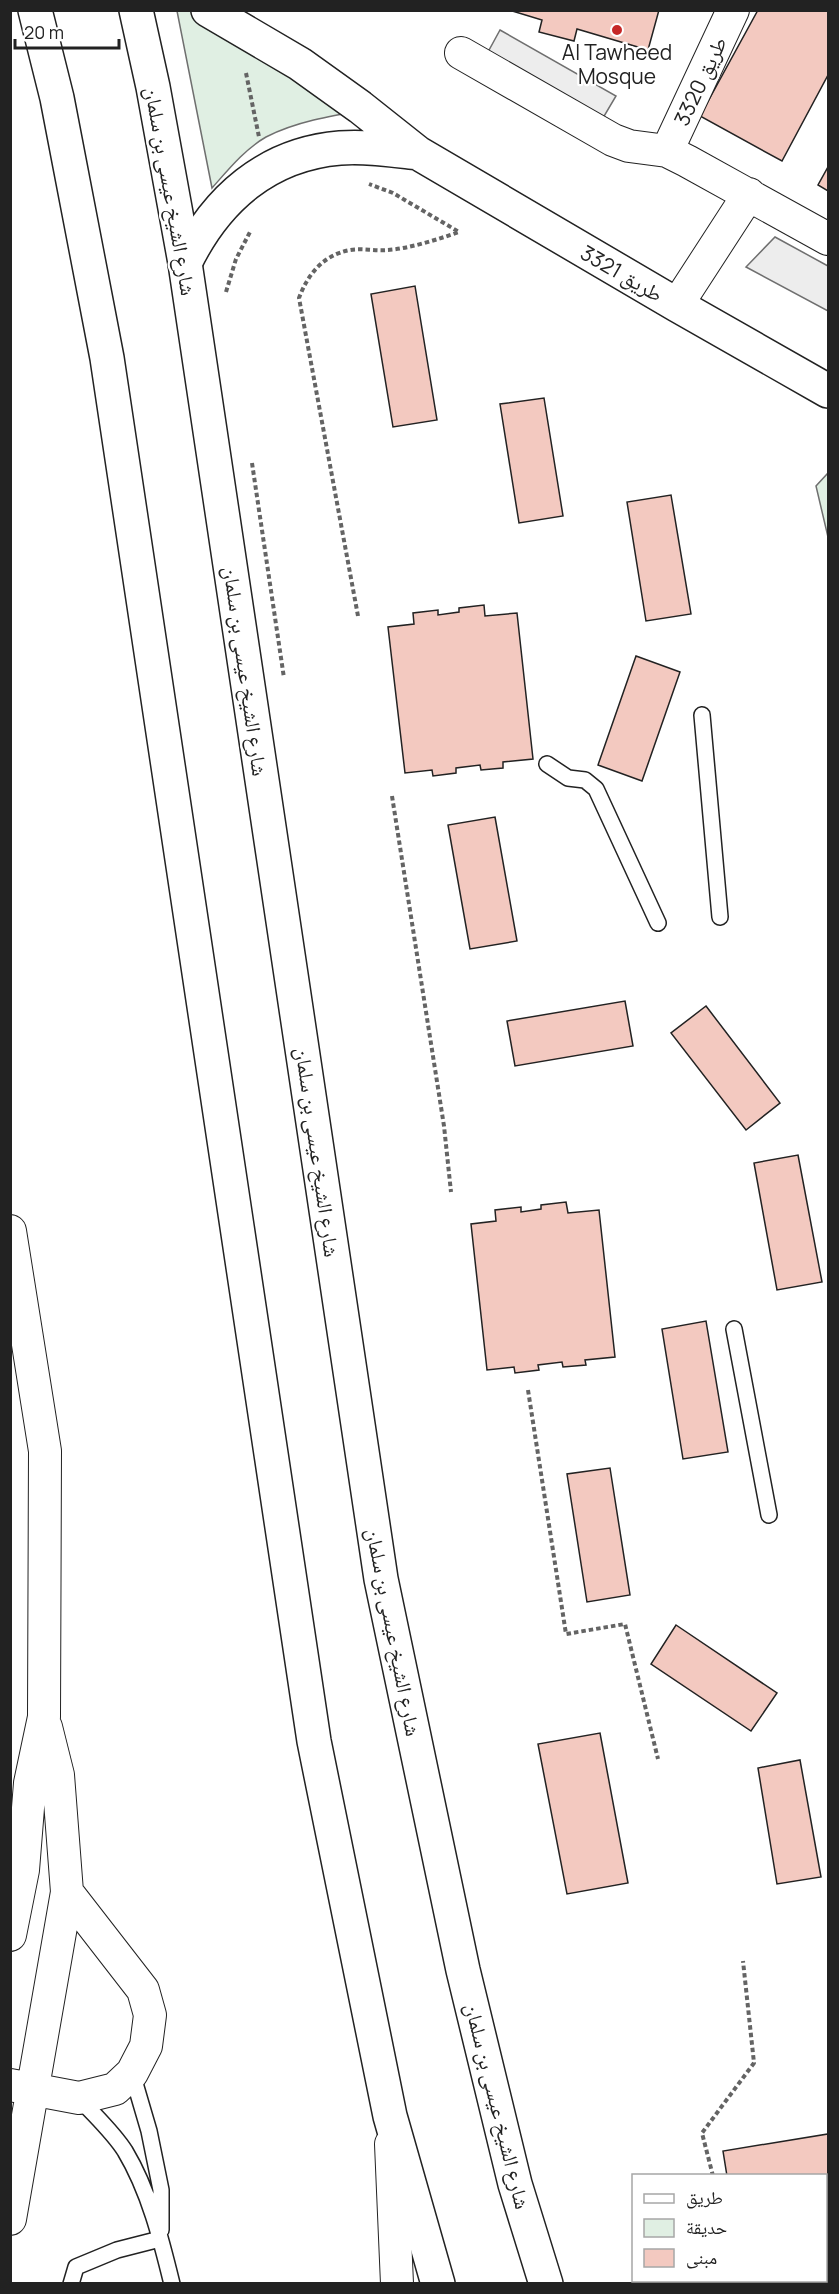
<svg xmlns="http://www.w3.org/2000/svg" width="839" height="2294" viewBox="0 0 839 2294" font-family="Manrope,'Noto Naskh Arabic',sans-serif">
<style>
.green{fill:#e0efe3;stroke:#6f6f6f;stroke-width:1.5}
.parking{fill:#ededed;stroke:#6f6f6f;stroke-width:1.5}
.building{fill:#f3c9c0;stroke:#222;stroke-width:1.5}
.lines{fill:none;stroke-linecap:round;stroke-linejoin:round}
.service-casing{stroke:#222;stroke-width:18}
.minor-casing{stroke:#222;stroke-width:34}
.tertiary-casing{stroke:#222;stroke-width:36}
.motorway-casing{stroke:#222;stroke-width:36}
.path{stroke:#646464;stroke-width:4;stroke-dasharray:4.5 3;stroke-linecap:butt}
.service{stroke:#fff;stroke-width:15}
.minor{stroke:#fff;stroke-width:32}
.tertiary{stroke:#fff;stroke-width:33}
.motorway{stroke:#fff;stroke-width:33}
.poi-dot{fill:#c62828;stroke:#fff;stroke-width:2}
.labels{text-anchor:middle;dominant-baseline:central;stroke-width:4.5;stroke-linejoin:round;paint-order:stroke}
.poi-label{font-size:21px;fill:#222;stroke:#fff}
.street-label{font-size:21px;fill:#222;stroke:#fff}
</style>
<rect width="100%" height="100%" fill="#fff"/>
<path class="green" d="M177,11H206L383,107C344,114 301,119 266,137C245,149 228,170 212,188Z
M828,473V537L816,486Z"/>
<path class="parking" d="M500,30L616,96L603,118L488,52Z
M775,237L828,266V311L746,267Z"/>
<path class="building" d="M509,10H659L648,50L577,29L574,41L539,32L542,20Z
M758,10H828V75L782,161L700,116Z
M828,167V191L818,185Z
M415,286L437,420L393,427L371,294Z
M544,398L563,516L519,523L500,404Z
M671,495L691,614L646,621L627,502Z
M484,605L485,616L517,613L533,759L503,762V768L481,770L480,765L456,768V773L433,776L432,770L405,773L388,627L414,624L413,613L438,610V615L459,612V608Z
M636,656L680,672L642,781L598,765Z
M495,817L517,941L470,949L448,825Z
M625,1001L633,1046L515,1066L507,1021Z
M706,1006L780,1103L746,1130L671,1033Z
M798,1155L822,1282L777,1290L754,1163Z
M566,1202L568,1213L599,1210L615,1357L585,1360L586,1365L563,1367L562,1362L538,1365L539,1370L515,1373L514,1367L487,1370L471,1224L496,1221L495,1210L521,1207V1212L541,1209V1205Z
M706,1321L728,1452L683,1459L662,1329Z
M610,1468L630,1595L587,1602L567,1474Z
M676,1625L777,1693L751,1731L651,1664Z
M600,1733L628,1883L567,1894L538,1744Z
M800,1760L821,1877L777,1884L758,1768Z
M828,2134V2184L826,2185V2176H727L723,2151Z
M669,2280H718L720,2284H662Z"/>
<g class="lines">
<g class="service-casing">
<path id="service" d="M702,715L720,917
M547,764L568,778L585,780L596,789L658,923
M734,1329L769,1515
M132,2073L149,2131L161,2190V2230
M79,2098C94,2115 113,2132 125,2151C149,2191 161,2239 172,2284
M826,2220L828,2219
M768,2280L769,2284
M71,2284L76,2267L117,2250L160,2239"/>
</g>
<g class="minor-casing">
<path id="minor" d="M461,53L613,140L629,146L667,151L687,161L828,239
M667,151L733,10
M677,305L749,194
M10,1231L45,1451L44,1717L30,1783L23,1870L10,1935
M10,2085L79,2098L115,2089L132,2073L146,2046L150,2015L143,1990L67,1892
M391,2144L397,2284
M10,2219L67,1892L58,1775L46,1727"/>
</g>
<g class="tertiary-casing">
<path id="tertiary" d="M208,10L300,64L360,107L418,153L677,305L828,391
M185,263C216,199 267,154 340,148C366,146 392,150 418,153"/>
</g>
<g class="motorway-casing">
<path id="motorway" d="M35,10L57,98L107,358L314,1741L390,2116L438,2284
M136,10L153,87L185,263L381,1579L463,1970L515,2184L546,2284"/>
</g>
<path class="path" d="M246,73L259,137
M226,292L236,259L251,230
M252,463L284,678
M358,616L299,298C308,274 323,255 350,250C362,248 375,251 387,250C408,249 439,239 459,232L393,193L369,184
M392,796L444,1126L451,1192
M528,1390L566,1634L625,1624L658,1759
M713,2176L702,2133L754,2063L743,1961"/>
<use href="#service" class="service"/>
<use href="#minor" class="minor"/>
<use href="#tertiary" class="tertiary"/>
<use href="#motorway" class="motorway"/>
</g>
<circle class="poi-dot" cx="617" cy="30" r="6"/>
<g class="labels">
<g class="poi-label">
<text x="617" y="52">Al Tawheed<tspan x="617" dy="24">Mosque</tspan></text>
</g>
<g class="street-label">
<text transform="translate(700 81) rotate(-65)">طريق 3320</text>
<text transform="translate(171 191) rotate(80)">شارع الشيخ عيسى بن سلمان</text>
<text transform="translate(622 273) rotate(30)">طريق 3321</text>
<text transform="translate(246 671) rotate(82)">شارع الشيخ عيسى بن سلمان</text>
<text transform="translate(318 1152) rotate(82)">شارع الشيخ عيسى بن سلمان</text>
<text transform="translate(394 1632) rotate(79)">شارع الشيخ عيسى بن سلمان</text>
<text transform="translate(498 2106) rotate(76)">شارع الشيخ عيسى بن سلمان</text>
</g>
</g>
<rect width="839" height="2294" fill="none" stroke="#222222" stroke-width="24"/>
<rect x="632" y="2174" width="195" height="108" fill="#ffffff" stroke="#a7a7a7" stroke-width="1.5"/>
<rect x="644" y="2194" width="30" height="9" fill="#ffffff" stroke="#a7a7a7" stroke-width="1.5"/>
<text x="686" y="2204" font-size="18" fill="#222222">طريق</text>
<rect x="644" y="2219" width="30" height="18" fill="#e0efe3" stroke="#a7a7a7" stroke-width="1.5"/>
<text x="686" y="2234" font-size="18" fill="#222222">حديقة</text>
<rect x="644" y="2249" width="30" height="18" fill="#f3c9c0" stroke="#a7a7a7" stroke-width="1.5"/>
<text x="686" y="2264" font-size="18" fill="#222222">مبنى</text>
<path d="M15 39v9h104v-9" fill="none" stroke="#222222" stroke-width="3"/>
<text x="24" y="39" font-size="18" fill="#222222" stroke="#ffffff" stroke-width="4.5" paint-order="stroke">20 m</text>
</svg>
